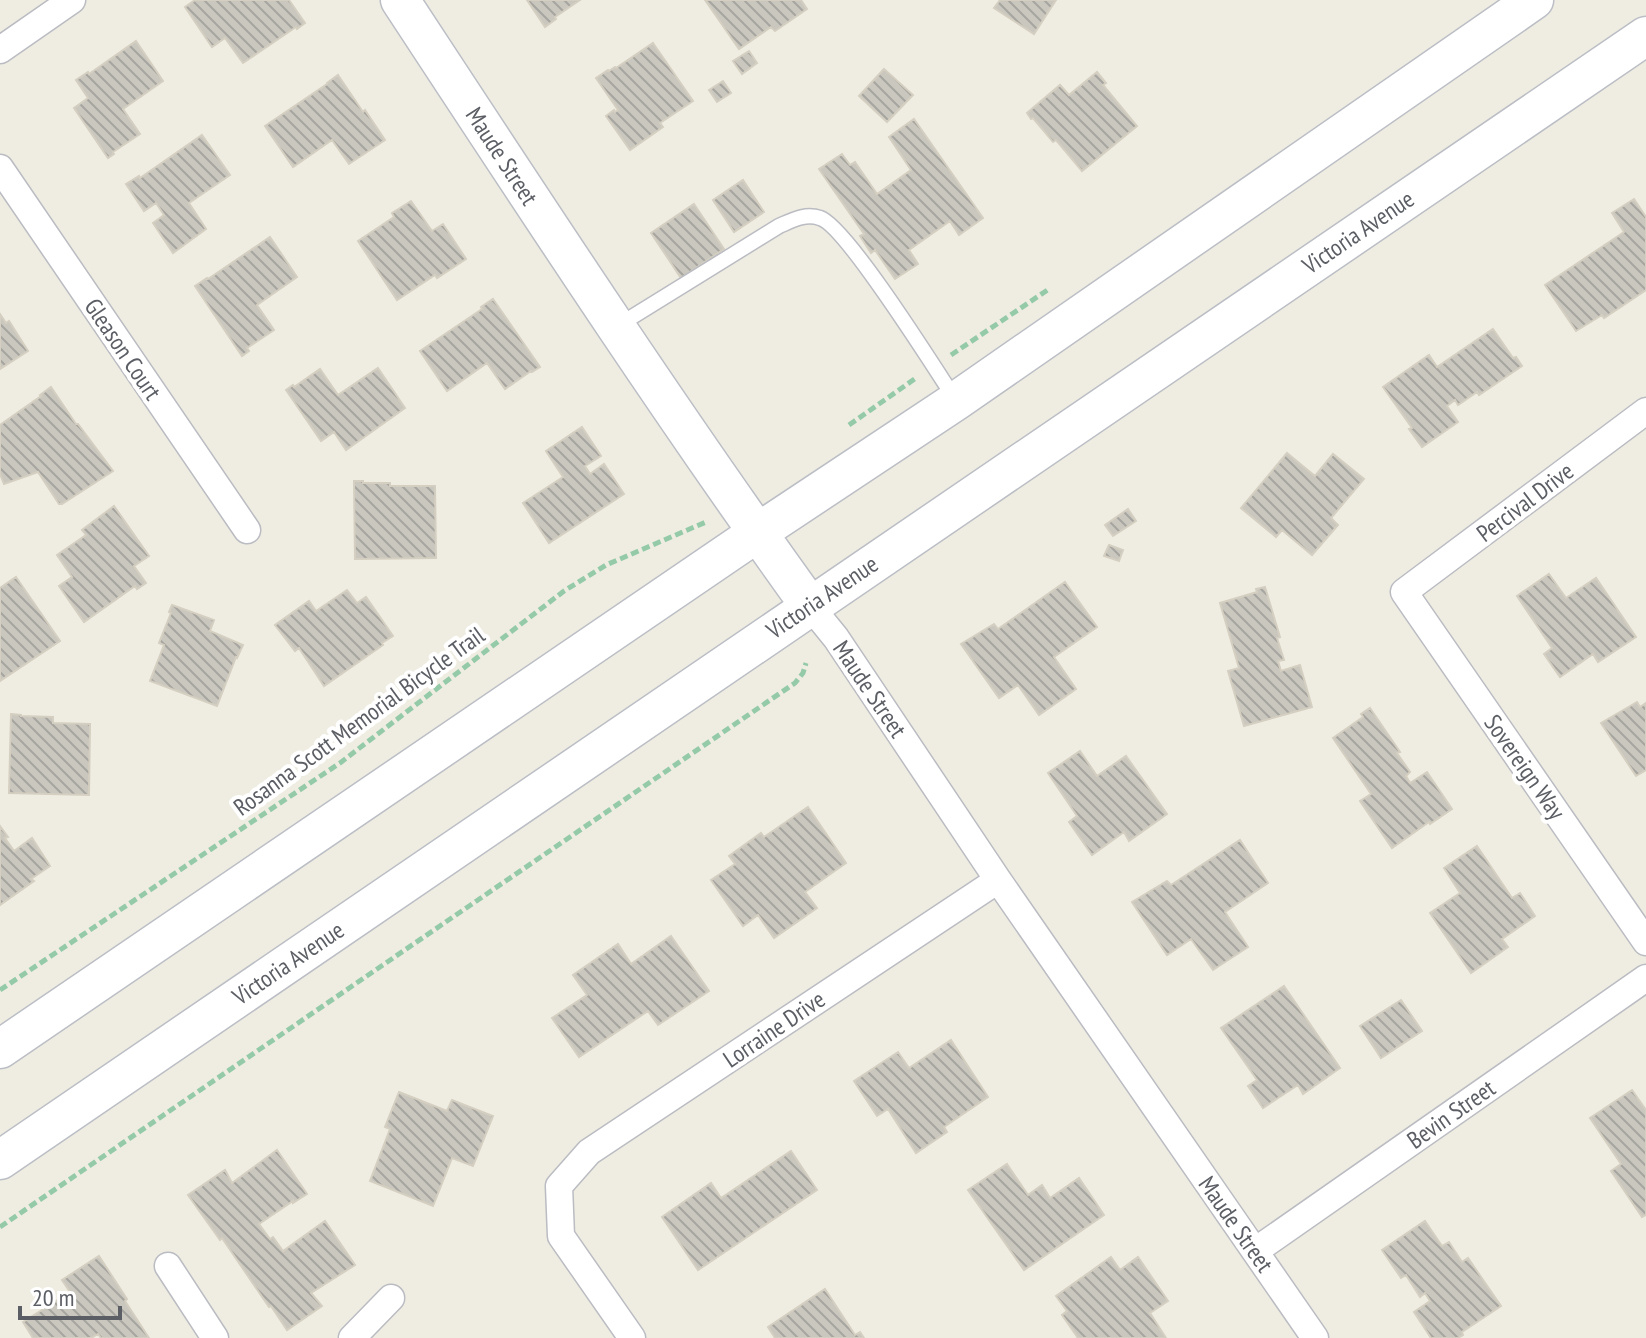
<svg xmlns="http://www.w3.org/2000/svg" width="1646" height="1338" viewBox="0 0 1646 1338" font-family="'PT Sans Narrow',sans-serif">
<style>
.building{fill:url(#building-back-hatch);stroke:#d4cfc0;stroke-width:2}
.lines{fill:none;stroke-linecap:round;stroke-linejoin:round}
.lane-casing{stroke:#babcc2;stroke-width:17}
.street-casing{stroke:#babcc2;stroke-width:29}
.secondary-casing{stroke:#bbbec5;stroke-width:41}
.path{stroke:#95caa8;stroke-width:5;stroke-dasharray:8 4;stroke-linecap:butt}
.lane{stroke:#fff;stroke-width:14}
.street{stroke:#fff;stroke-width:26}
.secondary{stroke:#fff;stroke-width:38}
.labels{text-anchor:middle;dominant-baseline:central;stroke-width:8;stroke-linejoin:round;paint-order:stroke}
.street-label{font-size:24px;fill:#5b5e64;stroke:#fff}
</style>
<defs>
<pattern id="building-back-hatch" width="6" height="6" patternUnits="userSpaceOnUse" patternTransform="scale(2)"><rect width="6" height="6" fill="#cac7bf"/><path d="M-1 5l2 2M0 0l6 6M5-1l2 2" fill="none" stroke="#a7a59f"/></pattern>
</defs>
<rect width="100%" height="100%" fill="#efede2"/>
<path class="building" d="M195,0H289L305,23L297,29L296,27L243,63L225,38L212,47L185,7Z
M527,0H580L555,17L556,19L545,27Z
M705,0H801L807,9L775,31L771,27L739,49Z
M1000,0H1056L1034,34L994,8Z
M136,41L163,81L123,109L140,134L113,152L114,154L108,158L74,108L88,98L76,80L88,72L89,74Z
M653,43L693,101L660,123L663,127L630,150L606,116L614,110L615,112L618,110L596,78L608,70L609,71L615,67L616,68Z
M749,51L757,63L742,74L733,61Z
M884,69L913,95L887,122L859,96Z
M1097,72L1106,83L1103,85L1137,126L1082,171L1056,140L1053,142L1033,118L1031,119L1027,113L1060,85L1069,95Z
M338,75L363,112L365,110L385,140L349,164L332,140L293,167L265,126L327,84V83Z
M723,81L731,93L717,102L709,90Z
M914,119L983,218L959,235L950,221L909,250L918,264L895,279L875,250L871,253L860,236L864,234L819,169L842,154L850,165L855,162L877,194L911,170L889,137Z
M202,135L230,175L189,203L206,229L173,253L153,223L164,215L156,203L144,211L126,184L139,176L140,178Z
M743,180L764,212L734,232L713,200Z
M1634,199L1646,217V290L1604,318L1602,315L1576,331L1545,285L1624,232L1612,213Z
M411,201L432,231L443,224L466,259L437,278L435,275L397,300L358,241L394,217L392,213Z
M694,204L724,249L681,278L651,233Z
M270,237L297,277L257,305L274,330L247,348L249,351L242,356L195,286L207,278L208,279Z
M493,299L540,367L532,372L531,371L505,389L487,363L447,391L420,351L482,309L481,307Z
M0,314L6,323L9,321L28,351L0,369Z
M1493,329L1513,358L1516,357L1522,366L1479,395L1477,392L1458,405L1455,400L1447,406L1458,422L1422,447L1409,429L1412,428L1383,387L1429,355L1437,367Z
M378,368L405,408L346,450L334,432L321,441L286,390L293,385L294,387L320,369L338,395Z
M51,387L76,424H78L113,471L62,504H59L38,472L4,484L0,474V425L41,396L40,395Z
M582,427L601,456L585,466L590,474L604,464L624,494L549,543L523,503L563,477L546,451Z
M1287,453L1315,476L1333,454L1364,479L1331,518L1338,525L1312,555L1282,530L1276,537L1241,508Z
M354,481H363V483H390V486H435L436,558L355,559Z
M114,506L149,556L134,566L146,583L137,589L135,586L84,622L59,586L72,577L57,555L86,535L82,530Z
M1128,509L1136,521L1113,536L1105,525Z
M1109,545L1123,550L1119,561L1104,556Z
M1549,574L1566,598L1596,578L1636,637L1598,662L1593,654L1560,677L1544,654L1552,648L1517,596Z
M16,577L60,641L0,681V588Z
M1065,582L1097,627L1054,657L1076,689L1039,715L1018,685L999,698L961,644L994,624L998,629Z
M1265,587L1280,637L1277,638L1284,660L1278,661L1281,671L1300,665L1312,707L1244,726L1228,671L1239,668L1220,603L1257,592L1256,589Z
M347,590L357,603L366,597L393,636L382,643L383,645L324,686L299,648L295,651L275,625L309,601L316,611Z
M172,605L214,620L210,631L243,645L237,658L236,657L217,706L150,681L164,645L159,643L171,613L169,612Z
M1637,702L1640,707L1646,703V770L1636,776L1601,723Z
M1370,708L1400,752L1397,753L1410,772L1406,776L1410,783L1427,772L1452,809L1430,824L1429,822L1392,848L1360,801L1371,794L1333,738L1363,717L1361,714Z
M11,714L21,715V716L53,717V723L90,724L89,795L9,793Z
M1080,751L1097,776L1126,756L1167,814L1129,841L1124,832L1092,855L1069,822L1077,816L1048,773Z
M808,807L846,863L805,892L817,908L774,938L758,915L743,926L711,880L735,864L729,856L761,833L764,837Z
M0,826L8,837L5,838L14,851L32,838L50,866L31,879L34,881L0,905Z
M1240,840L1268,883L1225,912L1248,947L1213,970L1191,939L1167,955L1132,902L1167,881L1171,885Z
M1477,846L1512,898L1520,893L1535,916L1502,939L1508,947L1471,973L1430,913L1460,893L1444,868Z
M671,936L709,991L658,1025L648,1011L579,1057L552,1018L587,995L573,975L618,944L631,964Z
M1284,986L1340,1068L1303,1094L1298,1085L1263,1108L1248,1086L1257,1080L1221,1028Z
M1401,1000L1422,1031L1381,1058L1360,1026Z
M951,1040L988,1097L944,1127L947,1132L916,1153L888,1109L877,1116L854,1081L898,1052L909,1068Z
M1632,1090L1646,1110V1215L1642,1217L1611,1171L1621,1164L1590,1118Z
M399,1092L447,1111L452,1100L493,1116L473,1166L452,1158L433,1206L370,1181L390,1129L385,1127Z
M277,1150L307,1194L293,1203V1201L259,1224L270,1239L273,1237L283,1251L325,1221L355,1265L311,1293L322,1306L287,1330L271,1306L269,1307L222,1238L220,1240L188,1195L225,1170L232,1183Z
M791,1151L817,1190L698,1270L662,1217L711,1183L721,1198Z
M1007,1164L1028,1195L1042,1185L1050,1198L1079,1178L1104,1215L1024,1270L968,1190Z
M1425,1221L1442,1246L1449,1242L1462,1262L1468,1258L1501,1306L1462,1332L1463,1335L1458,1338H1431L1414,1312L1430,1301L1425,1293L1420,1297L1406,1275L1401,1278L1382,1250Z
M99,1256L127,1299L125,1301L149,1338H101L98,1334L91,1338H33L23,1322L70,1292L62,1280Z
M1111,1257L1120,1270L1138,1257L1168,1301L1150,1313L1166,1338H1078L1062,1315L1067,1311L1056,1296Z
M825,1289L855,1335L860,1332L864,1338H775L768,1327Z"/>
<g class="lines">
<g class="lane-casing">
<path id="lane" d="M619,325L779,226C793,220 805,213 820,218C845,225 936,370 955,399"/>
</g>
<g class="street-casing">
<path id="street" d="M0,50L72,0
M0,168L247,530
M1646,411L1404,592L1646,942
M810,606L836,638L998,880L1315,1338
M1255,1251L1646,978
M168,1266L215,1338
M352,1338L391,1298
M632,1338L561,1236L559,1186L589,1152L998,880"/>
</g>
<g class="secondary-casing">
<path id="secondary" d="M400,0C534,204 667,408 810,606
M0,1049L757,533L956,401L1534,0
M0,1160L1646,36"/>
</g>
<path class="path" d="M951,355L1049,289
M849,425L916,378
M0,990L340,763L564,591L606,565L706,522
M0,1227L795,683L803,673L806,663"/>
<use href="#lane" class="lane"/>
<use href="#street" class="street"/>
<use href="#secondary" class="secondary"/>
</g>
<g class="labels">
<g class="street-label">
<text transform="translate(502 156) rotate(57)">Maude Street</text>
<text transform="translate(1358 232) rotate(-34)">Victoria Avenue</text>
<text transform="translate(123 349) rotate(56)">Gleason Court</text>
<text transform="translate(1525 502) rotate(-37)">Percival Drive</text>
<text transform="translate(822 597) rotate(-34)">Victoria Avenue</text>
<text transform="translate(870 689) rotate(56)">Maude Street</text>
<text transform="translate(359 721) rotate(-36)">Rosanna Scott Memorial Bicycle Trail</text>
<text transform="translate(1525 767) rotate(55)">Sovereign Way</text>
<text transform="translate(288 963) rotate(-34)">Victoria Avenue</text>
<text transform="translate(774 1029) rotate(-34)">Lorraine Drive</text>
<text transform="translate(1451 1114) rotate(-35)">Bevin Street</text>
<text transform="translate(1236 1224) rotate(55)">Maude Street</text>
</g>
</g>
<path d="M20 1306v12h100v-12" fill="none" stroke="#5b5e64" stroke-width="4"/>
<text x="32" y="1306" font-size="24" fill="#5b5e64" stroke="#ffffff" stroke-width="6" paint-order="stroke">20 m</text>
</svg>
